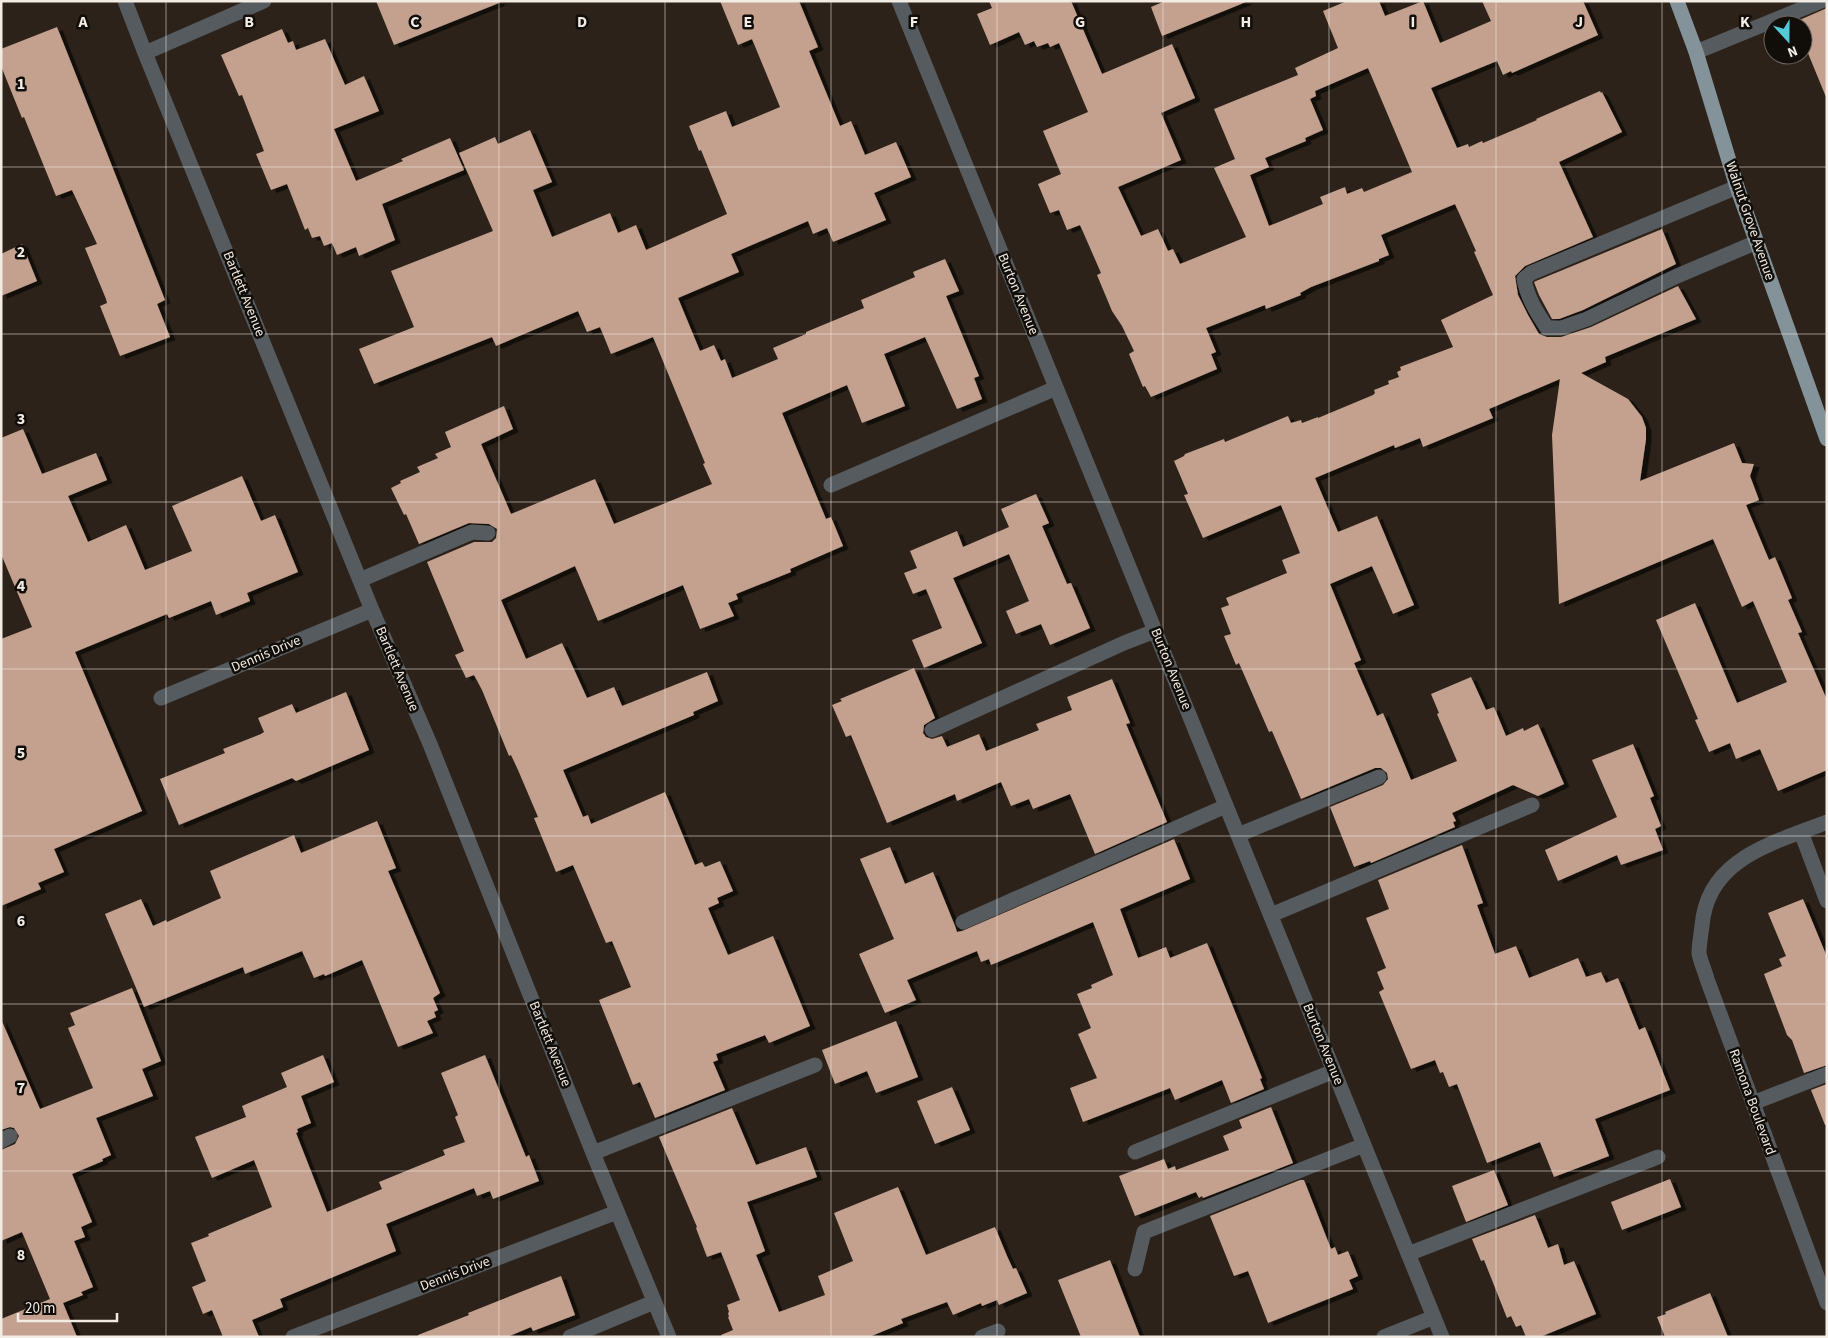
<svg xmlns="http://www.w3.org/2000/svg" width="1828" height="1338" viewBox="0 0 1828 1338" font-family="'Source Sans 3',sans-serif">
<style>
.building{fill:#c4a18f;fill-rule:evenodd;filter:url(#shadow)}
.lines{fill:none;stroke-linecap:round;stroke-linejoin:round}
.minor{stroke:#555b5f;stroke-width:15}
.major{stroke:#849299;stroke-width:15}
.grid{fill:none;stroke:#f3ece5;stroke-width:1;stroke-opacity:0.55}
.labels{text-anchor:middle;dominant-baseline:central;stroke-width:5;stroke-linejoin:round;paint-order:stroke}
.street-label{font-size:14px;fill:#f3ece5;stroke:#110d09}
.grid-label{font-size:16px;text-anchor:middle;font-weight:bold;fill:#f3ece5;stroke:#110d09;stroke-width:5;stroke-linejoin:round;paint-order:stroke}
</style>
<defs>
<filter id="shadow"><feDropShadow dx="5.5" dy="3" stdDeviation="0" flood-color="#0009"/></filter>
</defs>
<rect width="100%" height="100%" fill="#2c2219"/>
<path class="building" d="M376,1H499V3L394,45Z
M720,1H799L818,47L809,51L840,126L851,121L865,155L896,142L911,177L874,193L886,220L833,242L827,228L813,234L808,221L731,254L739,272L678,298L700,351L714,345L721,361L725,359L732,378L778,359L773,348L806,334V332L864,308L861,300L915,277L913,272L945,259L959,291L946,296L979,376L974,378L982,399L957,409L925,337L884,354L905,406L862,423L847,385L782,413L826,519L831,517L843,546L790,569L791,572L736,594L738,599L728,603L734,616L700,629L683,585L598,621L575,566L501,600L526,659L562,643L587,698L614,687L622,706L707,672L718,701L693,712L694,715L563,770L583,817L588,815L591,824L665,792L695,865L702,862L705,867L720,861L733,891L717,898L719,903L708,908L728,955L773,936L810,1026L769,1043L765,1035L716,1054L718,1060L713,1062L725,1090L655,1118L640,1082L633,1085L599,1000L631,987L612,941L606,943L573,865L556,872L534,818L538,817L518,770L511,755L509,756L482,690L474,675L466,678L455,655L464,651L427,562L474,542H492L496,538L497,529L489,524L469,523L419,544L406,514L404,515L391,488L401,483L400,481L420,472L417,467L438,458L435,454L451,447L445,432L504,406L513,429L481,444L511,514L595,479L614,524L712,484L703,464L705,463L653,337L611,354L600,327L587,332L578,311L496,346L492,337L374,384L359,349L414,327L391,271L493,231L459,153L495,137L498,144L530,130L552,182L533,190L552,237L610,213L618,233L636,225L646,250L727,214L701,150L699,151L689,126L726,111L732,127L780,107L752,39L738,45Z
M989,1H1071L1102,74L1172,44L1195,98L1161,113L1181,160L1118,187L1141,236L1158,229L1168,251L1173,249L1180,264L1246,237L1214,168L1235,159L1214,109L1298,75L1295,68L1338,48L1323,11L1347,1H1379L1385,16L1423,1L1440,43L1491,21L1482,1H1583L1598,35L1512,73L1511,71L1503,75L1497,61L1431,88L1457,148L1468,144L1469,147L1482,141L1483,143L1537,120L1536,119L1600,91L1601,93L1602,92L1622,132L1559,162L1593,237L1525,266L1515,276L1518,295L1528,315L1539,334L1547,337H1561L1591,327L1678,286L1696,319L1605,357L1606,362L1581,373L1628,399L1642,417L1646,428V439L1640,481L1734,443L1742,463L1754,464L1750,476L1759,500L1746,505L1769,560L1775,557L1792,598L1788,600L1802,632L1798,633L1827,700V770L1778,791L1760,749L1736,759L1730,743L1709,752L1695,720L1698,719L1656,620L1695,603L1737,703L1787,682L1753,601L1742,607L1713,539L1559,604L1552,435L1560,379L1489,409L1493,418L1423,447L1420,438L1395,448L1394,445L1315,478L1338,532L1377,516L1414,605L1393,614L1372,566L1330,584L1361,660L1354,663L1377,716L1383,713L1411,780L1457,761L1437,714L1439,713L1431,694L1471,677L1486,710L1494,707L1506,736L1523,728L1524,731L1538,724L1564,784L1538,796L1513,785L1452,813L1456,821L1453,822L1455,827L1371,863L1370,861L1354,867L1330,807L1383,785L1388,779L1387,773L1381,768H1375L1301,799L1272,731L1269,732L1239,663L1236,665L1224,636L1231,634L1221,608L1229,605L1226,598L1287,573L1282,560L1300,553L1281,505L1203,538L1184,495L1188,494L1174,461L1184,456L1185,454L1224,439L1225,442L1288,416L1291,423L1301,420L1302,423L1318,417V418L1373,395L1375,393L1374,390L1389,384L1388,381L1399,377L1397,372L1401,370L1400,367L1453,347L1441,320L1493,295L1474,252L1476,251L1455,204L1381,235L1389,255L1379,259V261L1311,287L1300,293L1301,295L1266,309L1265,305L1206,328L1216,352L1211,354L1217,369L1151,397L1145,386L1143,387L1129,354L1134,351L1122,326L1112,311L1097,275L1101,273L1080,225L1067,230L1059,210L1050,213L1038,184L1061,174L1043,131L1088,112L1059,43L1050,47L1048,43L1037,47L1034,41L1025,45L1019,32L990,45L977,14L992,8ZM1368,68L1412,172L1364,192L1362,188L1347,194L1345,187L1320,197L1323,204L1269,226L1250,175L1269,167L1265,158L1306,141L1305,138L1323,130L1310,99L1316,96L1315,91Z
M1165,1H1246V2L1162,36L1151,7Z
M1827,8V97H1826L1803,41V25H1796L1795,22Z
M57,27L165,300L157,304L170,337L120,356L100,306L107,303L106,299L85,248L97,244L72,190L56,196L24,117L22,118L1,66V49Z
M282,29L288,43L293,41L296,50L325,39L345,85L364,76L379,111L334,129L356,181L403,161L401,159L450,138L464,170L382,204L395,240L359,256L356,247L337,255L332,243L324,246L320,236L312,238L308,228L305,230L287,184L271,190L256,154L264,151L242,95L239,96L221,55Z
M1662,229L1676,264L1583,310L1559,319H1552L1539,295L1534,282L1536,281Z
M22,244L37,281L1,296V254Z
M23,429L42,474L96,453L107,480L68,496L88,542L126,525L145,570L192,551L172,506L242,476L261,521L275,515L298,572L247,593L250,601L216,615L211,601L169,618L167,614L75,652L142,811L54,849L64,872L38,883L41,889L1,906V639L32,627L1,554V438Z
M1036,494L1049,523L1042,526L1067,584L1071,583L1090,628L1050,645L1041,624L1016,634L1006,611L1029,601L1009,554L953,578L982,643L924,668L912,640L942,628L926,589L913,594L904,573L917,568L910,551L957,531L963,547L1009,527L1001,509Z
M914,668L935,718L924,725L923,733L926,737L932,739L942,736L947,747L979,734L986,751L1039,730L1036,724L1072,710L1067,697L1112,679L1130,723L1126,724L1167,822L1095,854L1070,794L1033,809L1029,799L1011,806L1001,782L957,801L955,794L887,823L851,735L846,737L832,705L842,701L840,699Z
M346,692L369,750L296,781L292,778L179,825L160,779L225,753L223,749L261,734L264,732L258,718L292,704L296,713Z
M1633,744L1654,796L1650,798L1661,826L1655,829L1663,850L1621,865L1617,855L1558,881L1545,850L1617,817L1592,760Z
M377,821L396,868L388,871L440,993L433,998L438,1010L434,1012L436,1017L427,1021L433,1033L398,1047L362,960L325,976L324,974L314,978L302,951L245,974L243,967L144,1007L105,914L141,899L153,926L166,920L167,922L221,898L210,871L294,835L301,853Z
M1174,839L1190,879L1120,909L1138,958L1166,947L1170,958L1207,943L1262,1078L1260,1079L1264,1089L1231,1103L1222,1080L1175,1100L1170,1088L1083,1122L1070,1088L1097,1078L1078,1034L1091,1028L1077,994L1092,988L1091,985L1113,975L1093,922L991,965L989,959L981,962L977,951L907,980L916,1000L885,1013L859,954L894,939L860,859L890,847L905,884L933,872L955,926L957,932L962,931Z
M1462,845L1483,903L1477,905L1495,954L1516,946L1529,978L1578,958L1586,977L1601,972L1606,983L1618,978L1639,1030L1645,1027L1670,1090L1595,1119L1609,1156L1554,1177L1540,1142L1487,1163L1457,1084L1449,1087L1443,1072L1440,1073L1435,1060L1411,1069L1379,992L1384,989L1377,972L1386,968L1366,918L1389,909L1378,880Z
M1803,899L1827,957V1065L1804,1073L1792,1040L1787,1035L1764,974L1782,966L1779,959L1786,956L1768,913Z
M132,988L161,1061L142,1069L153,1096L96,1118L111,1155L102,1159L103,1161L72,1174L92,1222L81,1227L85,1237L74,1241L93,1287L81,1292L83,1295L63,1303L77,1337H1V1319L50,1299L22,1232L1,1241V1150L15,1144L19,1136L14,1128L10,1127L1,1130V1019L40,1109L93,1088L68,1028L75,1025L70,1013Z
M896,1021L918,1077L876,1093L867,1071L835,1084L822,1050Z
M323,1055L334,1082L301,1096L311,1123L297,1129L298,1132L296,1133L327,1212L382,1189L379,1182L445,1155L443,1150L465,1142L455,1117L458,1115L441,1073L485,1055L526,1157L529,1155L539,1181L493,1199L490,1191L477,1196L474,1188L386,1224L396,1251L280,1299L283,1307L252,1320L259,1337H223L212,1310L203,1314L192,1287L206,1281L191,1243L209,1236L208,1234L272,1207L254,1160L212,1178L195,1137L246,1117L242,1106L287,1087L281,1073Z
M1827,1084V1125H1825L1811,1090Z
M952,1087L970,1130L935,1144L917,1101Z
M1271,1107L1293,1163L1203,1198L1202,1196L1199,1198L1196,1192L1135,1216L1119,1176L1164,1159L1168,1169L1175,1166L1176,1170L1229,1150L1223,1136L1242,1128L1239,1120Z
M732,1108L756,1165L806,1147L817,1177L747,1202L765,1251L756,1255L779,1312L825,1295L818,1276L853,1261L834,1213L898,1187L926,1255L995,1227L1007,1256L1013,1269L1016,1268L1027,1293L999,1305L997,1300L982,1306L981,1303L953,1315L947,1302L901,1319L903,1323L869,1337H722L721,1335L733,1330L728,1317H729L728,1313L729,1312L727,1305L740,1300L721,1252L707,1257L696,1228L697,1227L659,1137Z
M1494,1170L1508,1205L1466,1222L1452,1186Z
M1670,1179L1681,1207L1622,1230L1611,1202Z
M1300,1180H1304L1331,1249L1335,1247L1338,1255L1348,1251L1358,1276L1349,1280L1353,1289L1268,1323L1248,1271L1234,1276L1210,1216Z
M1535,1215L1548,1248L1558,1244L1564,1265L1574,1261L1596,1314L1540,1337H1526L1521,1325L1516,1327L1511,1316L1507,1318L1484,1260L1481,1261L1472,1239Z
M1110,1260L1140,1337H1081L1058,1280Z
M561,1276L575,1315L533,1331L531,1327L507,1337H418V1335L469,1315L468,1313Z
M1710,1293L1728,1337H1665L1657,1317L1666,1314L1665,1312Z"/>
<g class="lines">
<path class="minor" d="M125,1L145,53L372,610L430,744L593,1153L669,1337
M899,1L1442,1337
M1696,52L1821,1
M145,53L264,1
M1737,187L1531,273L1524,279C1527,297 1537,313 1547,328H1561L1587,319L1677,276L1757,242
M831,485L1056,388
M360,580L472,532L488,533
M161,698L372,610
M932,730L1124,643L1155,631
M1827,822C1774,843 1707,858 1702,926C1701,935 1699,944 1699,953C1700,961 1705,971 1707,979L1827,1303
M1801,832L1827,901
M1238,835L1379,777
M1271,915L1532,805
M963,922L1226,806
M1753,1103L1827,1074
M1,1141L10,1136
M1135,1152L1334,1071
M593,1153L815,1065
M1408,1254L1658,1157
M1135,1269L1144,1232L1364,1145
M293,1337L617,1212
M570,1337L654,1302
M982,1337L998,1331
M1384,1337L1434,1317"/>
<path class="major" d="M1677,1L1696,52L1737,187L1827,439"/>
</g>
<path class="grid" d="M166,1V1337M332,1V1337M499,1V1337M665,1V1337M831,1V1337M997,1V1337M1163,1V1337M1329,1V1337M1496,1V1337M1662,1V1337M1,167H1827M1,334H1827M1,502H1827M1,669H1827M1,836H1827M1,1004H1827M1,1171H1827"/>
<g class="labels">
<g class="street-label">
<text transform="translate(1750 221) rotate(71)">Walnut Grove Avenue</text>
<text transform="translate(244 294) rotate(68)">Bartlett Avenue</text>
<text transform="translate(1018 294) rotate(68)">Burton Avenue</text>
<text transform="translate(266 654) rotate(-23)">Dennis Drive</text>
<text transform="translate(397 669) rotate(67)">Bartlett Avenue</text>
<text transform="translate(1171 669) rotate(68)">Burton Avenue</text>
<text transform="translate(550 1044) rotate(68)">Bartlett Avenue</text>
<text transform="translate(1323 1044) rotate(68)">Burton Avenue</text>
<text transform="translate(1752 1102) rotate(70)">Ramona Boulevard</text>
<text transform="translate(455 1274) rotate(-21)">Dennis Drive</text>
</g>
</g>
<g class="grid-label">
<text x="83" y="27">A</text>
<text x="249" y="27">B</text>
<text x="415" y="27">C</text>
<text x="582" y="27">D</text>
<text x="748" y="27">E</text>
<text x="914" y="27">F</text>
<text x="1080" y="27">G</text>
<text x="1246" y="27">H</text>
<text x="1413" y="27">I</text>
<text x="1579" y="27">J</text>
<text x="1745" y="27">K</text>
<text x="21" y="89">1</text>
<text x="21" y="257">2</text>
<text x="21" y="424">3</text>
<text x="21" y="591">4</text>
<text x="21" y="758">5</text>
<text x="21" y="926">6</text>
<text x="21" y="1093">7</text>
<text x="21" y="1260">8</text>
</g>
<rect width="1828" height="1338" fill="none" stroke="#f3ece5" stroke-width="5"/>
<g transform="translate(1788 40) rotate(159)"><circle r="24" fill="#110d09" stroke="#6b6661"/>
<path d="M0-4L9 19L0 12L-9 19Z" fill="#52cbd7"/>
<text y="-8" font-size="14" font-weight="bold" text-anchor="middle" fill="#f3ece5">N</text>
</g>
<path d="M18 1313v8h99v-8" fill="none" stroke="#f3ece5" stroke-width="2.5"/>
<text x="25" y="1313" font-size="15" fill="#f3ece5" stroke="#110d09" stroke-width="4" paint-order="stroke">20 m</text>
</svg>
